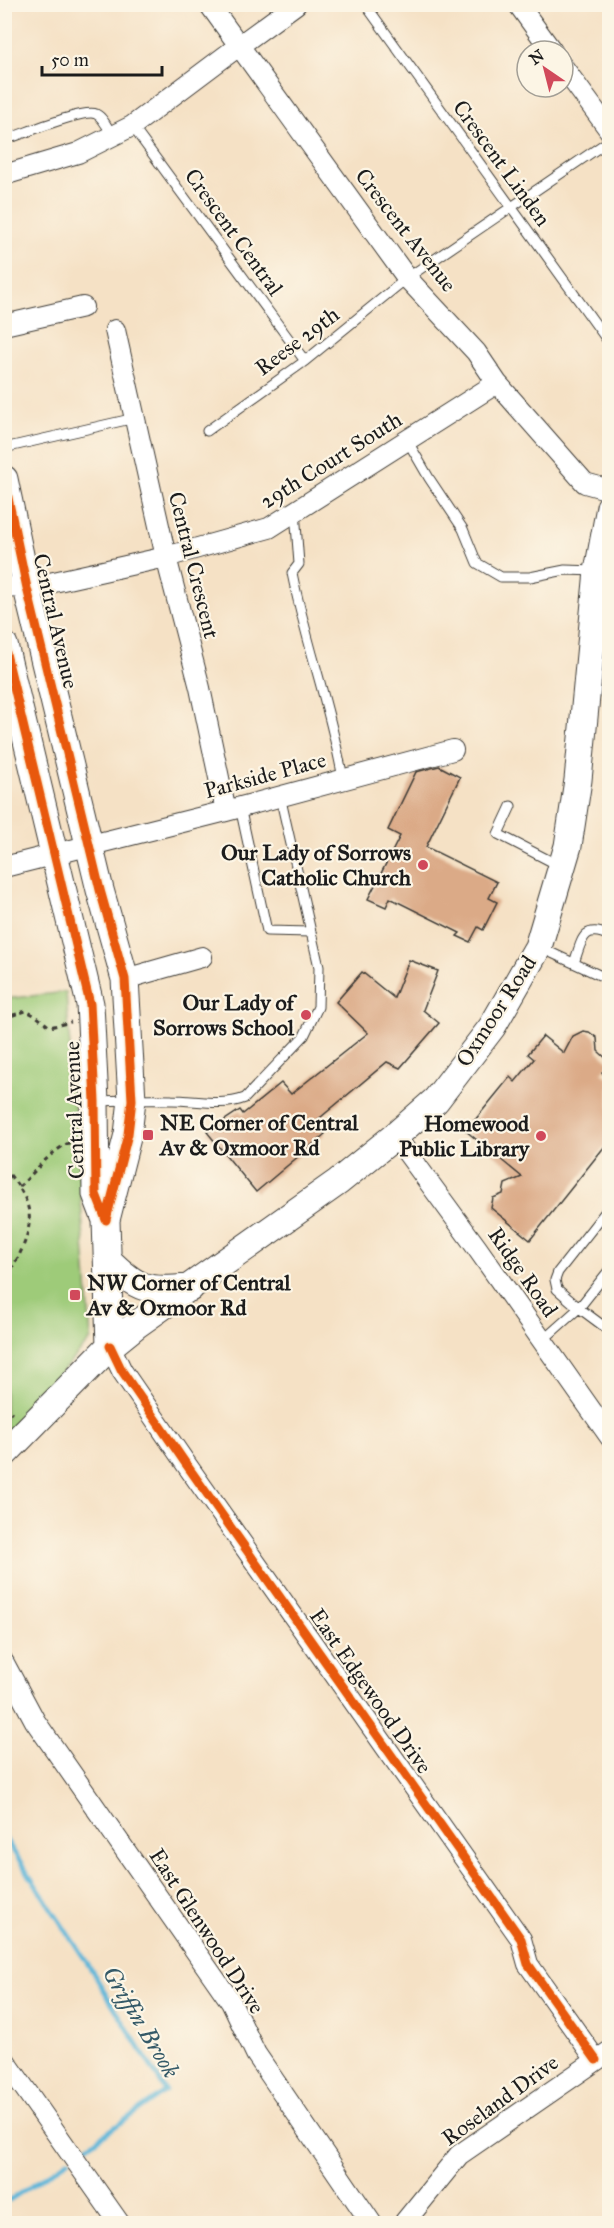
<svg xmlns="http://www.w3.org/2000/svg" width="614" height="2228" viewBox="0 0 614 2228" font-family="'IM FELL Great Primer',serif">
<style>
.green{fill:#9ecb79;stroke:#5d744a;stroke-width:1.5}
.lines{fill:none;stroke-linecap:round;stroke-linejoin:round}
.stream{stroke:#5bb6d9;stroke-width:4.5}
.building{fill:#dbaa87}
.service-casing{stroke:#3d3a35;stroke-width:11}
.minor-casing{stroke:#3d3a35;stroke-width:22}
.secondary-casing{stroke:#3d3a35;stroke-width:29}
.path{stroke:#3d3a35;stroke-width:3;stroke-dasharray:4.5 4.5;stroke-linecap:butt}
.service{stroke:#fff;stroke-width:9}
.minor{stroke:#fff;stroke-width:20}
.secondary{stroke:#fff;stroke-width:27}
.cycleway-casing{stroke:#fcf5e5;stroke-width:13}
.cycleway{stroke:#e8590c;stroke-width:9}
.poi-dot{fill:#d1495b;stroke:#fcf5e5;stroke-width:2}
.labels{text-anchor:middle;dominant-baseline:central;stroke-width:4.5;stroke-linejoin:round;paint-order:stroke}
.street-label{font-size:22px;fill:#1c1c1c;stroke:#fcf5e5}
.poi-label{font-size:22px;font-weight:bold;fill:#1c1c1c;stroke:#fcf5e5;text-anchor:end}
.water-label{font-size:24px;font-style:italic;fill:#355a68;stroke:#fcf5e5}
</style>
<rect width="100%" height="100%" fill="#fcf5e5"/>
<filter id="ink" filterUnits="userSpaceOnUse"><feTurbulence type="fractalNoise" baseFrequency=".0167" numOctaves="2"/><feDisplacementMap in="SourceGraphic" scale="12" xChannelSelector="R" yChannelSelector="G"/><feConvolveMatrix kernelMatrix="1 2 1 2 8 2 1 2 1" color-interpolation-filters="sRGB"/></filter>
<filter id="wash" filterUnits="userSpaceOnUse"><feTurbulence type="fractalNoise" baseFrequency=".008" numOctaves="4" result="noise"/><feDisplacementMap in="SourceGraphic" scale="24" xChannelSelector="R" yChannelSelector="G"/><feGaussianBlur stdDeviation="1.35" result="paint"/><feColorMatrix in="noise" values="0 0 0 0 0 0 0 0 0 0 0 0 0 0 0 0 0 1.4 0 .05"/><feComposite in="paint" operator="in"/></filter>
<g filter="url(#wash)">
<rect width="100%" height="100%" fill="#f5e1c5"/>
<path class="green" d="M66,992L91,1339L5,1435V999Z"/>
<g class="lines">
<path class="stream" d="M4,1837L84,1958L166,2091L78,2153
M4,2204L69,2160"/>
</g>
<g id="blocks">
<path class="building" d="M439,766L460,777L426,847L497,882L489,898L497,902L483,930L478,927L470,942L457,936L460,933L390,898L386,907L368,899L400,836L388,830L416,772Z
M409,960L438,971L423,1010L439,1023L400,1068L387,1062L315,1122L325,1134L256,1192L207,1132L240,1110L243,1114L281,1083L291,1094L368,1033L336,1002L362,972L394,998Z
M583,1031L589,1032L597,1038L598,1051L609,1061V1064L602,1073L609,1078V1141L530,1240L491,1208L493,1198L503,1194L505,1184L522,1177L466,1131L510,1077L515,1082L534,1059L528,1054L543,1036L564,1053L573,1036Z"/>
</g>
</g>
<g filter="url(#ink)">
<use href="#blocks" fill-opacity="0" stroke="#3d3a35" stroke-width="1.5"/>
<g class="lines">
<g class="service-casing">
<path id="service" d="M365,4L610,344
M132,126L305,361
M4,140C21,135 84,108 96,114C103,117 109,130 113,137
M207,431L305,361L407,278L610,140
M407,440L429,478L463,529L477,563L501,577H530L565,570L596,571
M4,448L135,418
M295,511L299,564L292,573C306,643 331,709 343,779
M511,806L498,834L560,866
M240,807L267,931L311,932
M541,948L610,980
M574,963C582,941 582,923 610,936
M97,1101C122,1100 147,1099 172,1100C197,1100 221,1107 245,1098L304,1036L318,1007L319,967L280,796
M610,1269L579,1308L610,1331
M542,1341L579,1308L557,1289L555,1280L558,1272L610,1206"/>
</g>
<g class="minor-casing">
<path id="minor" d="M209,4L407,278L476,352L497,383L585,483L610,490
M518,4L552,51
M563,67L610,131
M4,175L78,153L132,126L240,45L296,4
M4,325L83,307
M115,330L166,557L200,688L226,811
M4,587L27,588L166,557L269,528L497,383
M4,867L226,811L453,750
M125,979L202,957
M395,1136L477,1248L610,1437
M110,1346L122,1371L186,1464L521,1939L528,1964L596,2060
M4,1663L35,1721L231,2002L256,2054L372,2224
M4,2059L120,2224
M403,2224L459,2155L610,2051"/>
</g>
<g class="secondary-casing">
<path id="secondary" d="M4,479L27,588L100,890L125,979L132,1100L128,1134L106,1220L110,1346
M4,645L90,1004L95,1101L96,1194L106,1220
M108,1260C139,1291 147,1291 190,1288
M4,1454L110,1346L136,1325L338,1182L395,1136L436,1100L492,1027L538,947L568,846L578,780L598,571L610,507"/>
</g>
<path class="path" d="M4,1018L26,1011L36,1016L50,1027L71,1022
M4,1168C28,1196 37,1214 22,1249C17,1260 13,1268 4,1277
M19,1187C36,1171 50,1151 71,1142
M4,1406L12,1413"/>
<use href="#service" class="service"/>
<use href="#minor" class="minor"/>
<use href="#secondary" class="secondary"/>
<g class="cycleway-casing">
<path id="cycleway" d="M4,479L27,588L100,890L125,979L132,1100L128,1134L106,1220
M4,645L90,1004L95,1101L96,1194L106,1220
M110,1346L122,1371L186,1464L521,1939L528,1964L596,2060"/>
</g>
<use href="#cycleway" class="cycleway"/>
</g>
</g>
<g class="poi-dot">
<circle cx="423" cy="865" r="6"/>
<circle cx="306" cy="1015" r="6"/>
<rect x="142" y="1129" width="12" height="12" rx="3"/>
<circle cx="541" cy="1136" r="6"/>
<rect x="69" y="1289" width="12" height="12" rx="3"/>
</g>
<g class="labels">
<g class="street-label">
<text transform="translate(502 163) rotate(54)">Crescent Linden</text>
<text transform="translate(406 230) rotate(52)">Crescent Avenue</text>
<text transform="translate(234 232) rotate(54)">Crescent Central</text>
<text transform="translate(297 341) rotate(-37)">Reese 29th</text>
<text transform="translate(331 460) rotate(-32)">29th Court South</text>
<text transform="translate(194 565) rotate(76)">Central Crescent</text>
<text transform="translate(56 621) rotate(77)">Central Avenue</text>
<text transform="translate(265 775) rotate(-15)">Parkside Place</text>
<text transform="translate(496 1011) rotate(-57)">Oxmoor Road</text>
<text transform="translate(74 1110) rotate(-92)">Central Avenue</text>
<text transform="translate(523 1272) rotate(55)">Ridge Road</text>
<text transform="translate(371 1691) rotate(55)">East Edgewood Drive</text>
<text transform="translate(207 1931) rotate(57)">East Glenwood Drive</text>
<text transform="translate(500 2100) rotate(-36)">Roseland Drive</text>
</g>
<g class="poi-label">
<text x="411" y="852">Our Lady of Sorrows<tspan x="411" dy="25">Catholic Church</tspan></text>
<text x="294" y="1002">Our Lady of<tspan x="294" dy="25">Sorrows School</tspan></text>
<text x="160" y="1122" text-anchor="start">NE Corner of Central<tspan x="160" dy="25">Av &amp; Oxmoor Rd</tspan></text>
<text x="529" y="1123">Homewood<tspan x="529" dy="25">Public Library</tspan></text>
<text x="87" y="1282" text-anchor="start">NW Corner of Central<tspan x="87" dy="25">Av &amp; Oxmoor Rd</tspan></text>
</g>
<g class="water-label">
<text transform="translate(141 2022) rotate(59)">Griffin Brook</text>
</g>
</g>
<rect width="614" height="2228" fill="none" stroke="#fcf5e5" stroke-width="24"/>
<g transform="translate(545 69) rotate(325)"><circle r="28" fill="#fcf5e5" stroke="#a29e95" stroke-width="1.5"/>
<path d="M0-4.5L10 22L0 15L-10 22Z" fill="#d1495b"/>
<text y="-9" font-size="16" font-weight="bold" text-anchor="middle" fill="#1c1c1c">N</text>
</g>
<path d="M42 66v9h120v-9" fill="none" stroke="#1c1c1c" stroke-width="3"/>
<text x="51" y="66" font-size="18" fill="#1c1c1c" stroke="#fcf5e5" stroke-width="4.5" paint-order="stroke">50 m</text>
</svg>
